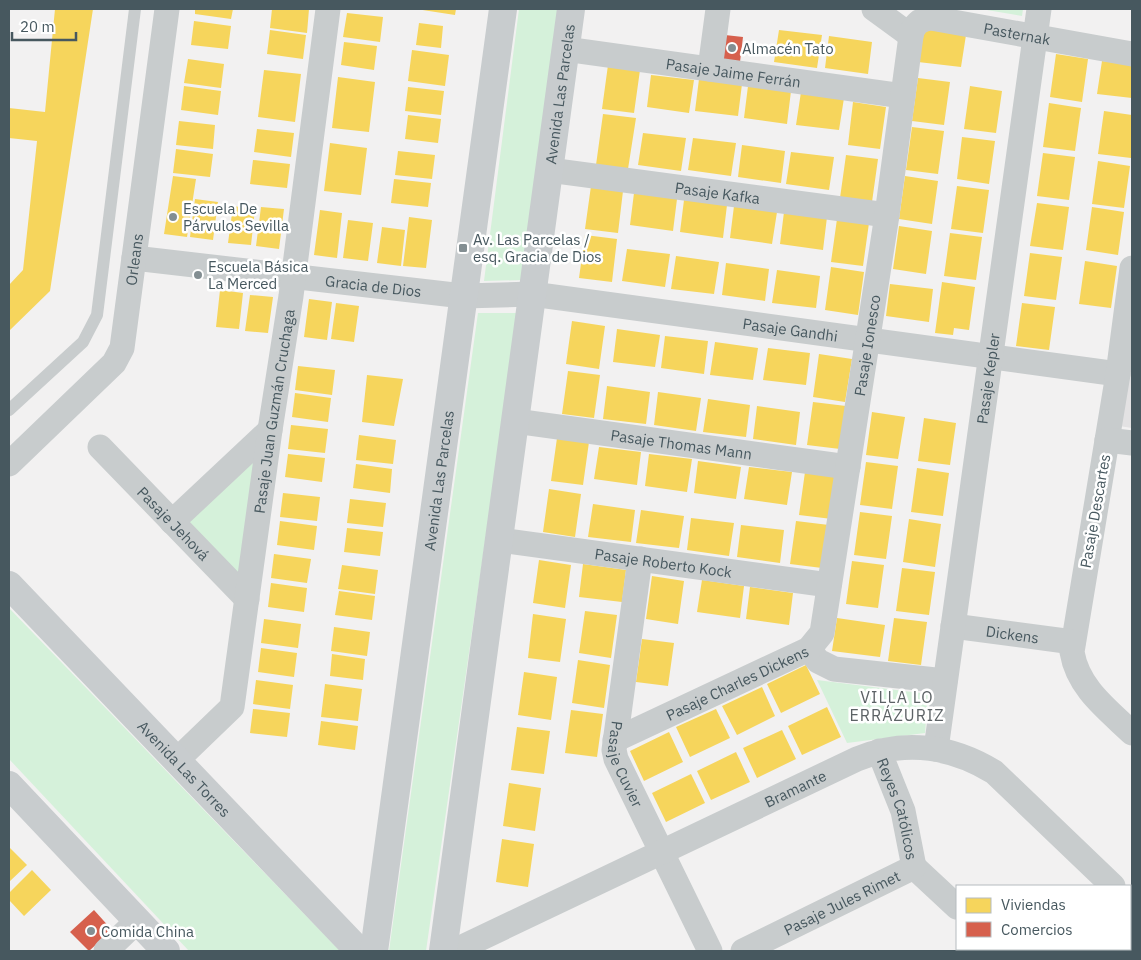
<svg xmlns="http://www.w3.org/2000/svg" width="1141" height="960" viewBox="0 0 1141 960" font-family="'IBM Plex Sans',sans-serif">
<style>
.education{fill:#e3e2e3}
.green{fill:#d5f1da}
.homes{fill:#f6d55c}
.shops{fill:#d6604d}
.lines{fill:none;stroke-linecap:round;stroke-linejoin:round}
.lane{stroke:#c8cccd;stroke-width:12}
.street{stroke:#c8cccd;stroke-width:25}
.secondary{stroke:#c8ccce;stroke-width:28}
.poi-dot{fill:#838e92;stroke:#fff;stroke-width:2}
.labels{text-anchor:middle;dominant-baseline:central;stroke-width:5;stroke-linejoin:round;paint-order:stroke}
.street-label{font-size:15px;fill:#47585f;stroke:#fff}
.poi-label{font-size:15px;fill:#47585f;stroke:#fff;text-anchor:start}
.neighbourhood-label{font-size:16px;letter-spacing:1px;fill:#5c6265;stroke:#fff}
</style>
<rect width="100%" height="100%" fill="#f2f1f1"/>
<path class="education" d="M1132,338V428L1119,426Z"/>
<path class="green" d="M519,9H559L524,280L484,281Z
M981,9H1023L1022,16Z
M478,313H518L426,951H389Z
M256,453L241,578L186,521Z
M9,608L340,951H189L9,759Z
M817,680L928,694L925,733L847,743Z"/>
<path class="homes" d="M55,9H93L50,291L9,331V285L23,270L37,141L9,138V108L45,112Z
M195,9H233L231,19L195,14Z
M272,9H309L307,33L270,28Z
M416,9H456L455,15Z
M347,13L383,17L380,42L343,37Z
M194,21L231,26L228,49L191,45Z
M419,23L443,26L441,48L416,45Z
M923,29L966,35L961,67L918,62Z
M270,30L306,35L303,59L267,54Z
M779,30L822,35L817,68L774,62Z
M829,36L872,42L868,74L825,68Z
M344,42L377,46L374,70L341,65Z
M412,50L449,55L445,86L408,81Z
M1056,54L1088,59L1082,102L1050,97Z
M188,59L224,64L221,88L184,83Z
M1102,61L1132,65V98L1097,94Z
M608,65L640,70L634,113L602,109Z
M264,70L301,74L295,122L258,117Z
M651,75L694,80L689,113L647,107Z
M338,77L375,82L369,132L332,128Z
M918,78L950,82L944,125L912,121Z
M699,79L742,84L738,116L695,111Z
M184,86L221,91L218,115L181,110Z
M748,86L791,91L787,124L744,118Z
M970,86L1002,91L996,133L964,129Z
M408,87L444,91L441,115L405,111Z
M801,92L844,98L839,130L796,125Z
M853,102L886,107L880,149L848,145Z
M1049,103L1081,108L1075,151L1043,147Z
M1104,111L1132,115L1131,158L1098,154Z
M603,114L636,118L628,169L596,165Z
M408,115L441,119L438,143L405,139Z
M179,121L215,125L213,149L176,145Z
M912,127L944,131L938,174L906,170Z
M257,129L294,133L291,157L254,152Z
M643,133L686,138L681,171L638,165Z
M962,137L995,141L989,184L957,179Z
M693,138L736,143L731,176L688,170Z
M330,143L367,148L361,195L324,191Z
M742,145L785,151L781,183L738,177Z
M176,149L213,154L210,177L173,173Z
M398,151L435,155L432,179L395,175Z
M791,152L834,157L829,190L786,184Z
M1043,153L1075,157L1069,200L1037,196Z
M846,155L878,159L872,202L840,198Z
M253,160L290,164L287,188L250,184Z
M1098,161L1130,166L1124,208L1092,204Z
M173,176L196,179L187,237L164,234Z
M905,176L938,181L932,224L899,219Z
M394,179L431,183L428,207L391,203Z
M591,186L623,191L618,233L585,229Z
M957,186L989,190L983,233L951,229Z
M634,193L677,199L673,231L630,225Z
M195,199L218,202L213,240L190,237Z
M684,200L727,205L723,238L680,232Z
M1037,203L1069,207L1063,250L1030,246Z
M233,206L255,209L251,245L228,243Z
M734,206L777,212L772,244L730,238Z
M261,207L284,209L279,249L256,246Z
M1092,207L1124,212L1118,255L1086,250Z
M320,210L342,213L337,258L314,255Z
M784,212L827,217L823,250L780,244Z
M409,217L432,220L426,268L403,266Z
M837,219L869,223L863,266L831,262Z
M348,220L373,223L368,261L343,258Z
M899,226L932,231L926,274L893,269Z
M382,227L405,230L401,266L377,263Z
M950,233L982,237L976,280L944,276Z
M585,235L617,239L612,282L579,278Z
M627,249L670,254L665,287L622,281Z
M1030,253L1062,257L1056,300L1024,296Z
M676,256L719,262L714,294L671,289Z
M1085,261L1117,266L1111,308L1079,304Z
M726,263L769,269L765,301L722,295Z
M831,267L864,272L858,315L825,310Z
M777,270L820,276L816,308L772,303Z
M942,282L975,287L969,330L954,328L953,335L935,333Z
M890,284L933,289L929,322L886,316Z
M220,290L243,293L239,329L216,327Z
M250,295L273,297L268,333L245,331Z
M309,299L332,302L327,340L304,337Z
M336,303L359,306L354,342L331,339Z
M1022,303L1055,307L1049,350L1016,346Z
M572,321L605,326L599,369L566,364Z
M617,329L660,335L655,367L613,362Z
M665,336L708,341L704,374L661,368Z
M715,342L758,348L753,380L710,375Z
M768,348L810,353L806,385L763,380Z
M819,354L852,359L845,402L813,397Z
M298,366L335,370L332,395L295,390Z
M568,371L600,375L594,418L562,414Z
M367,375L403,379L394,426L362,422Z
M607,386L650,392L646,424L603,419Z
M658,392L701,398L696,431L654,425Z
M295,393L331,398L328,422L292,417Z
M708,399L750,405L746,437L703,432Z
M813,402L846,406L840,449L807,445Z
M757,406L800,412L796,445L753,439Z
M872,412L905,417L898,459L866,455Z
M924,418L956,423L950,465L918,461Z
M291,425L328,429L325,453L288,449Z
M359,435L396,440L393,464L356,460Z
M557,438L589,442L583,485L551,481Z
M599,447L641,452L637,485L594,479Z
M288,454L325,458L322,482L285,477Z
M649,454L692,459L687,492L645,486Z
M698,461L741,467L736,499L694,493Z
M866,462L898,466L892,509L860,505Z
M356,464L392,469L390,493L353,488Z
M749,467L792,472L787,505L744,499Z
M917,468L949,473L943,516L911,512Z
M805,472L838,476L832,519L799,515Z
M549,489L581,494L575,537L543,532Z
M283,493L320,497L317,521L280,517Z
M350,499L386,503L383,527L347,523Z
M593,504L635,510L631,542L588,537Z
M641,510L684,516L679,548L636,543Z
M860,512L892,516L886,559L854,555Z
M691,518L734,523L729,556L687,550Z
M909,519L941,524L935,567L903,562Z
M280,521L317,526L314,550L277,545Z
M796,521L829,525L822,568L790,564Z
M741,525L784,530L780,563L737,557Z
M347,528L383,532L380,556L344,552Z
M274,554L311,559L307,583L271,578Z
M539,560L571,565L565,608L533,603Z
M852,561L884,565L878,608L846,604Z
M583,564L626,570L622,602L579,597Z
M342,565L378,570L375,594L338,589Z
M902,568L935,572L929,615L896,611Z
M652,576L684,581L678,624L646,619Z
M702,580L744,586L740,618L697,612Z
M271,583L307,588L304,612L268,607Z
M750,587L793,593L789,625L746,619Z
M339,591L375,596L372,620L335,615Z
M585,611L617,615L611,658L579,653Z
M533,614L566,619L560,662L528,658Z
M837,618L885,625L880,657L832,651Z
M894,618L927,622L921,665L888,661Z
M264,619L301,624L298,648L261,643Z
M334,627L370,632L367,656L331,651Z
M642,639L674,643L668,686L636,682Z
M261,648L297,653L294,677L258,672Z
M332,654L365,659L363,680L330,676Z
M578,660L610,665L604,708L572,703Z
M806,665L820,694L781,713L767,684Z
M524,672L557,677L551,720L518,715Z
M256,680L293,685L290,709L253,704Z
M325,684L362,689L358,721L321,717Z
M762,687L775,716L737,735L722,706Z
M827,707L841,737L802,755L788,726Z
M253,709L290,713L287,737L250,733Z
M716,709L730,738L690,757L676,727Z
M571,710L603,714L597,757L565,753Z
M321,721L358,726L355,750L318,745Z
M517,727L550,731L544,774L511,770Z
M782,730L796,759L757,778L743,748Z
M669,732L683,762L644,781L630,751Z
M736,752L750,782L711,800L697,771Z
M691,774L705,803L666,822L652,793Z
M509,783L541,788L535,831L503,826Z
M502,839L534,844L528,887L496,882Z
M10,848L27,865L9,882V849Z
M32,870L51,890L24,916L9,900V893Z"/>
<path class="shops" d="M725,35L743,37L740,62L722,60Z
M94,910L112,930L89,951L70,932Z"/>
<g class="lines">
<path class="lane" d="M9,410L83,342L97,315L135,9"/>
<g class="street">
<path d="M874,9L911,36"/>
<path id="s1" d="M565,49L903,96"/>
<path d="M710,69L718,9"/>
<path id="s2" d="M549,170L887,215"/>
<path id="s3" d="M134,258L463,296L532,294L1118,374"/>
<path d="M1132,268L1118,374L1072,652C1078,688 1107,709 1132,733"/>
<path id="s4" d="M515,421L848,467"/>
<path d="M1107,440L1132,443"/>
<path id="s5" d="M100,447L247,599"/>
<path id="s6" d="M9,464L114,363L122,348L167,9"/>
<path d="M172,522L270,430"/>
<path id="s7" d="M499,540L829,585"/>
<path id="s8" d="M640,559L614,750L616,759L710,951"/>
<path id="s9" d="M953,626L1073,642"/>
<path d="M809,649L818,661L834,669L945,681"/>
<path id="s10" d="M615,740L809,649L822,633L887,215L911,36C913,25 920,19 931,18L1132,54"/>
<path id="s11" d="M936,749L1039,9"/>
<path id="s12" d="M879,751L903,811L914,867"/>
<path id="s13" d="M177,760L232,707L270,430L291,296L328,9"/>
<path d="M914,867L957,907"/>
<path d="M1130,903L1132,905"/>
<path d="M1001,949L1004,951"/>
<path d="M106,951L137,921"/>
<path id="s14" d="M454,951L857,759C904,739 951,746 994,772L1113,886"/>
<path id="s15" d="M743,951L914,867"/>
<path d="M1131,951L1132,950"/>
</g>
<g class="secondary">
<path id="s16" d="M9,585L359,951"/>
<path d="M9,785L166,951"/>
<path id="s17" d="M374,951L503,9"/>
<path id="s18" d="M443,951L571,9"/>
</g>
</g>
<g class="poi-dot">
<circle cx="732" cy="48" r="5"/>
<circle cx="173" cy="217" r="5"/>
<rect x="458" y="243" width="10" height="10" rx="2.5"/>
<circle cx="198" cy="275" r="5"/>
<circle cx="91" cy="931" r="5"/>
</g>
<g class="labels">
<g class="street-label">
<text stroke="none"><textPath href="#s10" startOffset="955">Pasternak</textPath></text>
<text stroke="none"><textPath href="#s1" startOffset="170">Pasaje Jaime Ferrán</textPath></text>
<text stroke="none"><textPath href="#s18" startOffset="865">Avenida Las Parcelas</textPath></text>
<text stroke="none"><textPath href="#s2" startOffset="170">Pasaje Kafka</textPath></text>
<text stroke="none"><textPath href="#s6" startOffset="252">Orleans</textPath></text>
<text stroke="none"><textPath href="#s3" startOffset="241">Gracia de Dios</textPath></text>
<text stroke="none"><textPath href="#s3" startOffset="661">Pasaje Gandhi</textPath></text>
<text stroke="none"><textPath href="#s10" startOffset="526">Pasaje Ionesco</textPath></text>
<text stroke="none"><textPath href="#s11" startOffset="374">Pasaje Kepler</textPath></text>
<text stroke="none"><textPath href="#s13" startOffset="375">Pasaje Juan Guzmán Cruchaga</textPath></text>
<text stroke="none"><textPath href="#s4" startOffset="168">Pasaje Thomas Mann</textPath></text>
<text stroke="none"><textPath href="#s17" startOffset="475">Avenida Las Parcelas</textPath></text>
<text transform="translate(1095 511) rotate(-80)">Pasaje Descartes</text>
<text stroke="none"><textPath href="#s5" startOffset="106">Pasaje Jehová</textPath></text>
<text stroke="none"><textPath href="#s7" startOffset="166">Pasaje Roberto Kock</textPath></text>
<text stroke="none"><textPath href="#s9" startOffset="60">Dickens</textPath></text>
<text stroke="none"><textPath href="#s10" startOffset="135">Pasaje Charles Dickens</textPath></text>
<text stroke="none"><textPath href="#s8" startOffset="209">Pasaje Cuvier</textPath></text>
<text stroke="none"><textPath href="#s16" startOffset="254">Avenida Las Torres</textPath></text>
<text stroke="none"><textPath href="#s14" startOffset="378">Bramante</textPath></text>
<text stroke="none"><textPath href="#s12" startOffset="61">Reyes Católicos</textPath></text>
<text stroke="none"><textPath href="#s15" startOffset="110">Pasaje Jules Rimet</textPath></text>
</g>
<g class="poi-label">
<text x="742" y="48">Almacén Tato</text>
<text x="183" y="208">Escuela De<tspan x="183" dy="17">Párvulos Sevilla</tspan></text>
<text x="473" y="239">Av. Las Parcelas /<tspan x="473" dy="17">esq. Gracia de Dios</tspan></text>
<text x="208" y="266">Escuela Básica<tspan x="208" dy="17">La Merced</tspan></text>
<text x="101" y="931">Comida China</text>
</g>
<g class="neighbourhood-label">
<text x="897" y="697">VILLA LO<tspan x="897" dy="18">ERRÁZURIZ</tspan></text>
</g>
</g>
<rect width="1141" height="960" fill="none" stroke="#47585f" stroke-width="20"/>
<rect x="956" y="885" width="175" height="65" fill="#ffffff" stroke="#b5bcbf"/>
<rect x="966" y="898" width="25" height="15" fill="#f6d55c" stroke="#b5bcbf"/>
<text x="1001" y="910" font-size="15" fill="#47585f">Viviendas</text>
<rect x="966" y="922" width="25" height="15" fill="#d6604d" stroke="#b5bcbf"/>
<text x="1001" y="935" font-size="15" fill="#47585f">Comercios</text>
<path d="M12 32v8h64v-8" fill="none" stroke="#47585f" stroke-width="2.5"/>
<text x="20" y="32" font-size="15" fill="#47585f" stroke="#ffffff" stroke-width="4" paint-order="stroke">20 m</text>
</svg>
